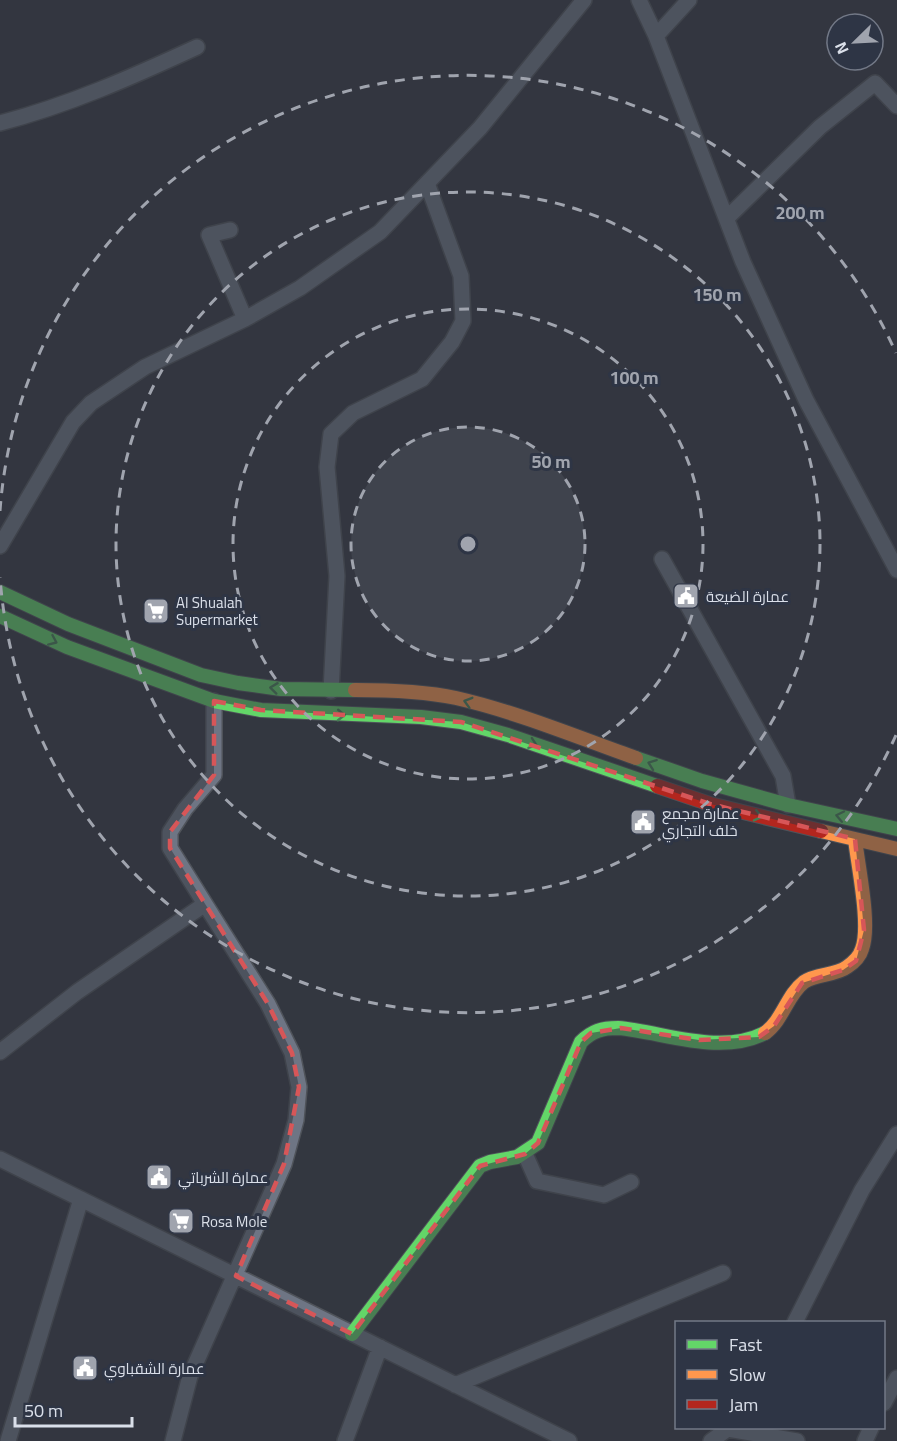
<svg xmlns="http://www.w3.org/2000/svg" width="897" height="1441" viewBox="0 0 897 1441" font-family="Georgia,Cairo,serif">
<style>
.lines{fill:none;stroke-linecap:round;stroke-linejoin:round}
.street-casing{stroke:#4f535a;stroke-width:18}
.fast-casing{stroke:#4f535a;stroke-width:16}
.slow-casing{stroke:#4f535a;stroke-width:16}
.jam-casing{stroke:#4f535a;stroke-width:16}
.street{stroke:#6e7584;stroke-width:15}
.fast{stroke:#63d668;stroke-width:14}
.slow{stroke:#ff974d;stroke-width:14}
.jam{stroke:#b3261e;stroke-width:14}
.oneway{stroke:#467d55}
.marked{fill:none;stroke:#d75658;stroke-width:4.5;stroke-dasharray:12 8;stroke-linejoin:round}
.ring{fill:none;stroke:#a0a4ae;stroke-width:3;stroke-dasharray:10 8}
.labels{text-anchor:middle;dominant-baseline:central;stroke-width:6;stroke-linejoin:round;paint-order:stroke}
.poi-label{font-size:15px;fill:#dadfe9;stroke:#2e3545;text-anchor:start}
.centre{fill:#a0a4ae;stroke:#2e3545;stroke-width:3}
.ring-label{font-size:18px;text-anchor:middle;font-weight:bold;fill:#a0a4ae;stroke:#2e3545;stroke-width:6;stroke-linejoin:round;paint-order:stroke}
</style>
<rect width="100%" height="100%" fill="#333740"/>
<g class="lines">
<g class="street-casing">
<path id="street" d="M639,0L656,36L743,262L806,400L897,570
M656,36L689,0
M0,123C69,105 132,77 197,47
M727,218L820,127L875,83L897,106
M230,230L209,235L245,319
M0,546L73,422L91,403L145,367L245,319L300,288L380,232L480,128L584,0
M662,559L783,776L788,805
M331,691L337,576L327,467L331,434L353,413L422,379L452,342L463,321L461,276L427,183
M0,1052L77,992L205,904L170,848V832L185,809L214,775V701
M525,1154L537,1181L604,1195L631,1182
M0,1159L569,1441
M795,1322L862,1190L897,1134
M455,1385L723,1273
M884,1403L897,1378
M728,1429L797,1441
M8,1441L81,1199
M173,1441L190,1376L284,1164L296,1120L299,1087L292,1053L268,1004L205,904
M345,1441L380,1347
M711,1441L729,1428
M865,1441L871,1428"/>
</g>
<g class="fast-casing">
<path id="fast" d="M0,592L68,624L201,675L238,683L281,689L355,690
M0,616L67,647L214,701L261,710L421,717L461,722L508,735L657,786
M636,758L702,781L788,805L897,829
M352,1334L480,1166L490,1162L517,1157L538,1143L581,1042C592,1031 602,1028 618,1028C664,1032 720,1056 765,1033"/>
</g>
<g class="slow-casing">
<path id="slow" d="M355,690C389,690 423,691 456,698C517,712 577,737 636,758
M821,831L897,849
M765,1033C783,1020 787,995 804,982C817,973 835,976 847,967C853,963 860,956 862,949C871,926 858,866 855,839"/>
</g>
<g class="jam-casing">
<path id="jam" d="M657,786L710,804L821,831"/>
</g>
<use href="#street" class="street"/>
<use href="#fast" class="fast"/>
<use href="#slow" class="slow"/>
<use href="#jam" class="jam"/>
</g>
<defs><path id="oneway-chevron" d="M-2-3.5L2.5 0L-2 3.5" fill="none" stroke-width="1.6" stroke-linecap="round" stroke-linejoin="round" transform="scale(1.5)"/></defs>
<g class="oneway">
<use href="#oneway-chevron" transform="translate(53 641) rotate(24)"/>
<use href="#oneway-chevron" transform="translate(274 688) rotate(-173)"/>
<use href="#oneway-chevron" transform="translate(468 702) rotate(-164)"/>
<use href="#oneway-chevron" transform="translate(341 715) rotate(1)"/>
<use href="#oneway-chevron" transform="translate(533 744) rotate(19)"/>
<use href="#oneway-chevron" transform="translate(652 764) rotate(-160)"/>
<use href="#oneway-chevron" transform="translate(758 816) rotate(13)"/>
<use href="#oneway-chevron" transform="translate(840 816) rotate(-168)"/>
</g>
<path d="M0 0H897V1441H0ZM214,701L261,710L461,722L710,804L855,839L864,930L856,961L843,970L802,983L774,1026L759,1037L699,1040L621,1028L591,1033L581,1042L538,1143L525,1154L480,1166L352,1334L236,1276L284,1164L299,1087L292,1053L268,1004L170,848V832L214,775Z" fill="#333740" fill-opacity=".55" fill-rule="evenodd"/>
<path class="marked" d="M214,701L261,710L461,722L710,804L855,839L864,930L856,961L843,970L802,983L774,1026L759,1037L699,1040L621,1028L591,1033L581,1042L538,1143L525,1154L480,1166L352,1334L236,1276L284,1164L299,1087L292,1053L268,1004L170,848V832L214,775Z"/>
<circle cx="468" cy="544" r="117" fill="#a0a4ae" fill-opacity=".12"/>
<g class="ring">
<circle cx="468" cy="544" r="117"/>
<circle cx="468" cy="544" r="235"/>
<circle cx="468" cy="544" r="352"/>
<path d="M896 735A469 469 0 0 1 0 577M0 511A469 469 0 0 1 896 353"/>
</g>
<defs>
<g id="civic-square" transform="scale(1.35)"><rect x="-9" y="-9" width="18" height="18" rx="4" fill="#a0a4ae" stroke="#2e3545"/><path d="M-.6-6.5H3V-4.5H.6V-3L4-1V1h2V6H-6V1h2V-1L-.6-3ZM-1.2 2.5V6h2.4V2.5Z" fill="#fff"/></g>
<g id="supermarket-square" transform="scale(1.35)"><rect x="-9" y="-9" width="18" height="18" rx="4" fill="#a0a4ae" stroke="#2e3545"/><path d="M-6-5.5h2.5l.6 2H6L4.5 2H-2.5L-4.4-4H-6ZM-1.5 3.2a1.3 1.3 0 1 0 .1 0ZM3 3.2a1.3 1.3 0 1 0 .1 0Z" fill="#fff"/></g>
</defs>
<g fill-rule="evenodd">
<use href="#civic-square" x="686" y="596"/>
<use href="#supermarket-square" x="156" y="611"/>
<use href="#civic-square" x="643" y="822"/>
<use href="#civic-square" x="159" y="1177"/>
<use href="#supermarket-square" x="181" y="1221"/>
<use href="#civic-square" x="85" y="1368"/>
</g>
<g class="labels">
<g class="poi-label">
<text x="706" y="596">عمارة الضيعة</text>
<text x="176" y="602">Al Shualah<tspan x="176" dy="17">Supermarket</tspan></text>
<text x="662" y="813">عمارة مجمع<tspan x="662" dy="17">خلف التجاري</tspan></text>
<text x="178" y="1177">عمارة الشرباتي</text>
<text x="201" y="1221">Rosa Mole</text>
<text x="104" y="1368">عمارة الشقباوي</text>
</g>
</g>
<circle cx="468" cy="544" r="9" class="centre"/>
<g class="ring-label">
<text x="800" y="219">200 m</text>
<text x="717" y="301">150 m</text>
<text x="634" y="384">100 m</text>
<text x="551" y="468">50 m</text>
</g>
<rect x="675" y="1321" width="210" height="108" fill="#2e3545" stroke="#737987" stroke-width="1.5"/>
<rect x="687" y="1340" width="30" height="9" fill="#63d668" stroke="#737987" stroke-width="1.5"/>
<text x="729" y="1351" font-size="18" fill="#dadfe9">Fast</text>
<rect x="687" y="1370" width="30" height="9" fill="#ff974d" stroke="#737987" stroke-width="1.5"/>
<text x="729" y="1381" font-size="18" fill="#dadfe9">Slow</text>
<rect x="687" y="1400" width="30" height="9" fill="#b3261e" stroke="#737987" stroke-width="1.5"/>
<text x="729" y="1411" font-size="18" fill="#dadfe9">Jam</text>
<g transform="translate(855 42) rotate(246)"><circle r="28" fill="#2e3545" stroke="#737987" stroke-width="1.5"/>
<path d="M0-4.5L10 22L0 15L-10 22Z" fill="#a0a4ae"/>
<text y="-9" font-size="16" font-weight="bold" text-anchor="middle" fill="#dadfe9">N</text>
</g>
<path d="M15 1417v9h117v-9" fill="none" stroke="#dadfe9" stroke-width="3"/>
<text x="24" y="1417" font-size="18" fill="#dadfe9" stroke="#2e3545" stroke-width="4.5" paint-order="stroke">50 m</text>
</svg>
